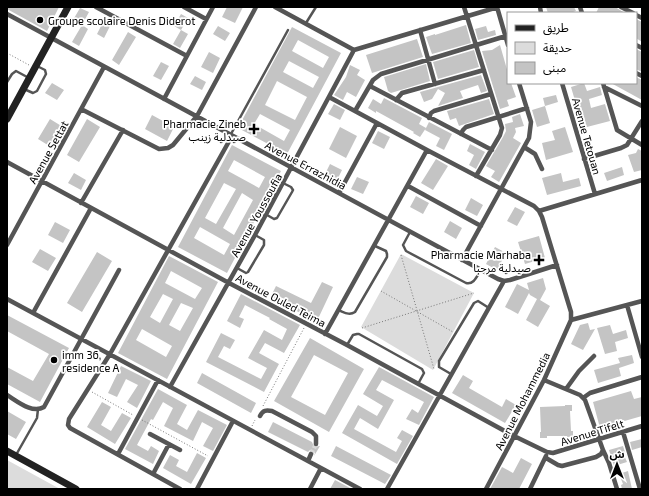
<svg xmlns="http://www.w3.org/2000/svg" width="649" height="496" viewBox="0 0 649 496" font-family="'Exo 2','Noto Sans Arabic',sans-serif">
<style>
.green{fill:#dcdcdc}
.building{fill:#c4c4c4;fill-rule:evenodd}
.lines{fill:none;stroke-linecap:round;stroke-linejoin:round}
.street-tunnel{stroke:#d9d9d9;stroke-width:4.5;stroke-dasharray:4.5 2;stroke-linecap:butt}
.path{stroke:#777;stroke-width:1;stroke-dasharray:1 2;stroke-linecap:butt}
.lane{stroke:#555;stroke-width:2.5}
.street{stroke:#555;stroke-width:4.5}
.secondary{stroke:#222;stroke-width:7}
.poi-dot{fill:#000;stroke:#fff;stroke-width:1.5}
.labels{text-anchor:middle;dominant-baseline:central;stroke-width:3.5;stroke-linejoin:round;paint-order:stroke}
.poi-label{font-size:11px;fill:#000;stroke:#fff;text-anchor:start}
.street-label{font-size:11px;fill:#000;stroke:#fff}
</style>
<rect width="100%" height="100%" fill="#fff"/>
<path class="green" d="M401,254L474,293L433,370L361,327Z
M7,460L60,489H7Z"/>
<path class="building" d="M7,7H59L47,31L7,9Z
M227,7H243L235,23L222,17Z
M546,7H574L576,11L570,13H548Z
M599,7H615L625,13H596Z
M80,8L89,12L82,25L73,20Z
M181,14L188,18L181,30L174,26Z
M636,19L642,22V42L636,38Z
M104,20L111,24L104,38L97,34Z
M82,25L88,29L79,46L72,42Z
M466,25L471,43L432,54L426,37L435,34V35Z
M218,26L230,33L225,41L213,34Z
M486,26L488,32L495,30L496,35L478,40L475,29Z
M292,27L341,53L287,154L238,128ZM298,40L329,57L323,68L292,51ZM289,61L319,77L313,88L283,72ZM277,81L307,97L295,120L265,105ZM260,114L290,130L284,141L254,124Z
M181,30L188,34L180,48L173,44Z
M128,32L136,37L119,65L112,60Z
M417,39L423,57L372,73L366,55Z
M500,45L508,73V83H511L516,97L507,100L509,106L500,109L482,51L492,50Z
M636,49L642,52V72L636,69Z
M474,50L479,67L438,79L433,62Z
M209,52L220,58L213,73L201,67Z
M161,62L169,66L161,80L153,76Z
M426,64L430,81L391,93L388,91L384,77Z
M350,65L360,70L357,75L365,80L356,97L347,92L343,100L334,95L346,77Z
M481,75L487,91L481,93L478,85L460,91L463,98L438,106L445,93L438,89L432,99L424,102L420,92Z
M195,76L206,82L202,90L190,84Z
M636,77L642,80V100L611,83H636Z
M52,83L64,90L57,100L45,93Z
M584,83L587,91L600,87L602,95L589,99L591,108L605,104L610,121L583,128L571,87Z
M556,95L558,102L545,106L543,98Z
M384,98L422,118L419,124L426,128L420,137L413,133L414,132L376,111V113L368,108L373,99L381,104Z
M489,99L494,114L459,126L456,118L450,120L447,111Z
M334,104L345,110L340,120L328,114Z
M545,106L550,123L537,127L532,110Z
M520,114L524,126L515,128L516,132L513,138L521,143L499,182L491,177L495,171L486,166L503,137L506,131L505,124L513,122L512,117Z
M152,115L174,127L167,141L145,129Z
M50,119L63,127L51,147L38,139Z
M87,119L100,127L79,162L67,155Z
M429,122L452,134L444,150L436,146L440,138L425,130Z
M340,127L357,136L346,158L329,149Z
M565,127L573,152L546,160L542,143L555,140L552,131Z
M378,131L390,137L384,149L372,143Z
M470,144L485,152L476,169L469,165L474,155L467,151Z
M232,145L281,171L227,273L178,247ZM234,160L265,177L259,188L228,171ZM224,183L236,189L216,224L205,218ZM242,193L253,200L234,235L223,228ZM200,227L230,244L224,255L194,238Z
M638,149L642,151V170L634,172L628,155L636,153Z
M436,159L448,166L433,190L421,183Z
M330,164L342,170L336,182L324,176Z
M622,167L624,175L607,181L604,173Z
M74,173L86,180L81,190L68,183Z
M561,173L563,182L579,178L581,186L547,195L542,178Z
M357,177L369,182L363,194L351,189Z
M416,196L429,203L423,214L410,207Z
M471,198L483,205L477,216L465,210Z
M515,207L525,212L517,226L507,221Z
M450,221L462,228L456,239L444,232Z
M55,222L70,230L63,243L48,235Z
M539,236L545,258L525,264L518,242Z
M495,247L506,253L497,270L486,264Z
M40,249L56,258L48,271L32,262Z
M97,252L112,261L82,312L67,303Z
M169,256L218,282L167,379L118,353ZM171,271L202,288L195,299L165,283ZM163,294L173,299L160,323L150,317ZM181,303L193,308L180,331L169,325ZM142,329L172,346L166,357L136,340Z
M543,278L546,289L540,300L550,306L538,327L526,320L537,299L530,295L529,293L518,314L505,307L517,284L529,290L527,283Z
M322,282L333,287L317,321L270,298L276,286L311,303Z
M241,294L300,325L284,353L265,343L259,353L279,364L264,392L206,362L221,333L235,340L230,349L224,346L218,357L261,379L267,368L248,358L264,330L282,340L287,329L269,319L270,318L245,305L239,317L244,319L240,328L227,321Z
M7,315L69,348L40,402L7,384V367L33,381L49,354L7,331Z
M588,323L590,330L595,329L583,350L571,344L580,325Z
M610,325L613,334L626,330L628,338L615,342L617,351L605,354L597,328Z
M310,338L364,369L329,432L274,401ZM314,355L348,373L325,415L291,397Z
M632,355L634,363L619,368L621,376L598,383L594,370L620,363L618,358Z
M121,366L151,381L137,408L127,402L138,385L126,379L117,397L108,393Z
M379,367L434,397L419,425L406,419L412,409L418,413L424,402L382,380L376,390L394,400L378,429L360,418L354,429L396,452L402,441L397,438L402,430L413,436L397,464L342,433L358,405L377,416L383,406L363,394Z
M202,373L256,403L251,413L197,383Z
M463,375L473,381L469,388L502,407L506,399L516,405L505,423L452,393Z
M158,389L187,405L177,424L187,430L198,410L227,425L213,451L203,446L213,428L202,422L193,441L164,426L173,408L163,402L153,420L151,419L137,445L148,451L151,446L159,451L153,464L125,449Z
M631,391L634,399L642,397V416L600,428L593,402Z
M102,402L111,407L101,425L111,431L122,413L131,418L115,444L87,427Z
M565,405H572V411H570L571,431H573V437H567V436H547V438H540V432H541L540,407L565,406Z
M7,411L26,422L16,439L7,434Z
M273,422L312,442L314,447L320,446L314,456L315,453L313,451L310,450L308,452L268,432Z
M642,439V447L632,450L630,442Z
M336,446L391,475L385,484L331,456Z
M623,446L625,452L623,453L627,462L614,466L609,450Z
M197,453L206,458L191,484L163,468L170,455L179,460L176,466L187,472Z
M521,458L532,464L519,489H490L502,467L513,473Z
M628,471L632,489H622L621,485L623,484L619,474Z
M335,480L350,488L352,489H330Z"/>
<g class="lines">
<path class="street-tunnel" d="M311,454L316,444"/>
<path class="path" d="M7,53L29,65
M401,255L434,369
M381,291L453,332
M362,328L474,293
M92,392L133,415
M263,406L304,328
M142,420L208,456
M252,426L255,420"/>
<path class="lane" d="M306,23L316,7
M7,82L12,74L16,71L29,78
M24,89L33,93L37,91L46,74L45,70L37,66
M231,134L288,30
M267,215L274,219L277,218L292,192L293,190L291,187L283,183
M410,232L403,245L406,251L466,283C474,285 477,276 481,270
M237,268L246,273L248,272L264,245V240L255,235
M338,310C344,312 349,316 355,312L387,257V254L386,251L375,246
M347,345L353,335L357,334H359L422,369L424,373L418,384
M451,374L439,367V361L474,303L478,301L489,308
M16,455L37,418L38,409"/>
<path class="street" d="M96,7L187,56
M184,7L206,19
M275,7L354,50L498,7
M464,7L502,128L500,135L476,176
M497,7L508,45
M540,7L541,13
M580,7L582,13
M621,7L633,13
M7,14L498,279L504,281L510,280L557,265
M636,15L642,18
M420,30L435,84
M636,45L642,48
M636,73L642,76
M562,83L595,194
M603,83L617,130L642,145
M370,86L492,150
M604,87L642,106
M329,97L427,150L534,206L539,211L542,217L571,312V320L544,380L486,489
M164,99L213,7
M396,100L402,93L484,70
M81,109L159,149L168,148L173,145L197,116L256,7
M355,111L373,80L381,74L506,36
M429,118L431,113L434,111L491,94
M461,134L463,130L466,127L527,108
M524,147L535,154L542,169
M584,159L621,148L627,145L642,121
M7,162L229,283L347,345L514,436L547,452L553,453L642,426
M408,186L481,226
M339,193L377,123
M81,203L123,130
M539,211L642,180
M7,245L104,67
M462,260L529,138L531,122L519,83
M7,299L360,489
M627,305L642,357
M33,313L91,208
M571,320L642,301
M325,334L427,150
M544,380L580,395L585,400L603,450L601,454L596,457L562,466L558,465L546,458
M170,387L255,235L354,50
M566,389L579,371L594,356
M7,395C17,401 32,414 44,407L119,270
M583,398L590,393L642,377
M260,416C263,410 266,410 272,411L312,432L316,436V444
M623,432L640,489
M150,434L180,450
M603,450L609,463L617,489
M118,454L158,380
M308,461L311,454
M153,474L169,444
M180,489L70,428L68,425L69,419L110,354L232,136
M197,489L233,421
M310,489L321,468
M387,489L504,281
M530,489L546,456"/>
<path class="secondary" d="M7,119L68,7
M7,451L76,489"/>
</g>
<g class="poi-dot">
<circle cx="40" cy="20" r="4"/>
<path d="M252 123h4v4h4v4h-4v4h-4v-4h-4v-4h4z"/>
<path d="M537 254h4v4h4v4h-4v4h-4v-4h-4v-4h4z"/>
<circle cx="54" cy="360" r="4"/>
</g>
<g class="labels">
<g class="poi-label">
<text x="48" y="20">Groupe scolaire Denis Diderot</text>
<text x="246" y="123" text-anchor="end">Pharmacie Zineb<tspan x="246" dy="13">صيدلية زينب</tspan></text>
<text x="531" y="254" text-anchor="end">Pharmacie Marhaba<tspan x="531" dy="13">صيدلية مرحبا</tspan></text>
<text x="62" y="354">imm 36,<tspan x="62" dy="13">residence A</tspan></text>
</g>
<g class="street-label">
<text transform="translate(587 136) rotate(74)">Avenue Tetouan</text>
<text transform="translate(48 152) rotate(-61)">Avenue Settat</text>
<text transform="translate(306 165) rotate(28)">Avenue Errazhidia</text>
<text transform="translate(256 215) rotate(-61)">Avenue Youssoufia</text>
<text transform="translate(281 300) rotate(28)">Avenue Ouled Teima</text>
<text transform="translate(522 401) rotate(-63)">Avenue Mohammedia</text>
<text transform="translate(592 432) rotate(-17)">Avenue Tifelt</text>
</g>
</g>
<rect width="649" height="496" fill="none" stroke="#000000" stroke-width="16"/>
<rect x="507" y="12" width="130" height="72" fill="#ffffff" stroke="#999999"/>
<rect x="515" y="25" width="20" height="6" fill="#222222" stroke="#999999"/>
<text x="543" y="32" font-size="12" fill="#000000">طريق</text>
<rect x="515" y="42" width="20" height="12" fill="#dcdcdc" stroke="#999999"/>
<text x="543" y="52" font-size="12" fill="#000000">حديقة</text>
<rect x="515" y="62" width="20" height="12" fill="#c4c4c4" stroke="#999999"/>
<text x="543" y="72" font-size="12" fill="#000000">مبنى</text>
<g transform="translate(617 464)" stroke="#ffffff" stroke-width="3" paint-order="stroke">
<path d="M0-3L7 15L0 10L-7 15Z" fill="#000000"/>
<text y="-6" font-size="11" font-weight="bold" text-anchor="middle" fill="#000000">ش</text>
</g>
</svg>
